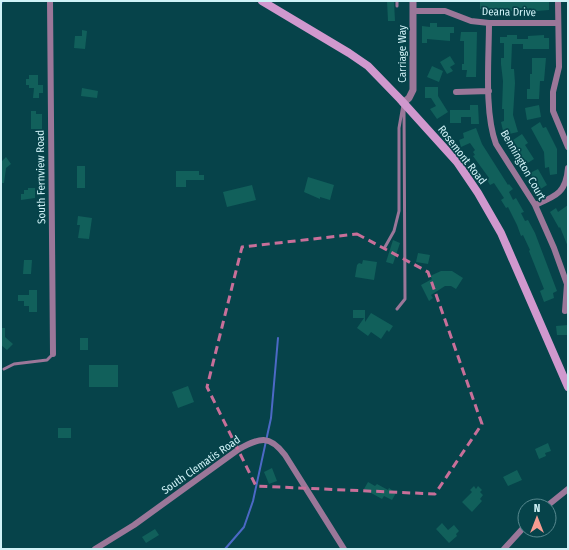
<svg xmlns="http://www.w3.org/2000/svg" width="569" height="550" viewBox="0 0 569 550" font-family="'Fira Sans Condensed',sans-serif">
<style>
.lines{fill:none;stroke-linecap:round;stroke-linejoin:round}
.stream{stroke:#4c69c5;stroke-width:2}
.building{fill:#11605b}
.service{stroke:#9b7799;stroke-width:3}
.minor{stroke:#9b7799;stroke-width:6}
.tertiary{stroke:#9b7799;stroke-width:7}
.secondary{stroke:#d098ce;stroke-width:8}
.marked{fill:none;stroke:#c86f99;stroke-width:3;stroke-dasharray:8 5;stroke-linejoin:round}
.labels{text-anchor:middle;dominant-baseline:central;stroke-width:3.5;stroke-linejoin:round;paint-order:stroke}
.street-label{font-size:11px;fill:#d0f2f7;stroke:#06434a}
</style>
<rect width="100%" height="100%" fill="#06434a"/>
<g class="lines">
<path class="stream" d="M1,4L2,1
M225,549L244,527L253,501L271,418L278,338"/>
</g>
<path class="building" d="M387,1H394L395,21H388Z
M480,1H549V10L525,12V9H513V11L480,9Z
M430,23H437V27H454V33H450V41L427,39V43H422V26L430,27Z
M82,30L87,31L85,49L74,48L75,36H82Z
M461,32H477L476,77H466L467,70H462V64H464V41H460Z
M507,35H517V39H528V36L544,35V38H549V49H523V44H512L511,69H514L515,83L513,115L518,132L504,135L501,122L504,121V109H502L503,81L501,64V58H504V43H500V37H507Z
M450,56L455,64L450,67L453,71L447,74L440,62Z
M532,58H546L544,81H540L539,99H527V89H530V74H532Z
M432,66L443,71L439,82L427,77Z
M29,75H38V85H43V93H39V98H33L34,88H29V85H26V79H29Z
M425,87H438V96L448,112L437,119L430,109L436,106L431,98H425Z
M82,88L98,91L97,98L81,96Z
M470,105H478L479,124H471V117H461V123H450V110H470Z
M539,105L541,117L527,120L525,108Z
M31,111H36V114H42V129H31Z
M540,122L543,128L546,127L557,149V174L550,175L549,167L545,168L544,152L531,128Z
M476,128L482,144L508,185L509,184L513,189L509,192L513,200L516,198L524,212L521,213L525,221L528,220L535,233L557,291L553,293L554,298L544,302L540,291L544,289L529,251L530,250L523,235L521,236L517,225L508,207L506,208L501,200L504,198L494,183L490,185L487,180L489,178L473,156L475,155L473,152L475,150L470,143L461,147L459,140L464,138L463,133Z
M522,134L528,143L525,145L534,159L526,164L510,142Z
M6,157L11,164L6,168L4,183H1V162Z
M77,166H85V188H77Z
M538,169L547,185L539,190L530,173Z
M176,171H199V175H204V180H186V187H176Z
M308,177L334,185L330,200L320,197V199L304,192Z
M252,185L256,200L227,207L223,192Z
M28,188H35V198L21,200V194H24V190H28Z
M568,205V247L560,227L559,228L550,212L556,208L558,212Z
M78,216L92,218L89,239L78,238L80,225H77Z
M393,240L400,243L393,264L386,262Z
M418,253L430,255L428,264L416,262Z
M24,260H32L31,274H23Z
M363,260L377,262L374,280L355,277L357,265L359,263L362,264Z
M441,271H452L463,278L456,289L451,286H445L431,295L433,298L429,301L421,285L432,279L430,276Z
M29,290H37V312H29V306H24V301H18V295H29Z
M353,310H365V322L371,313L393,326L389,332L387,330L381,339L371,332L368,336L357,328L364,318H353Z
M568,325V335H557L556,326Z
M1,328H5V337L13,344L7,350L1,345Z
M80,338H88V350H80Z
M89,365H118V387H89Z
M188,386L194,402L178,408L172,392Z
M58,428H71V438H58Z
M548,443L551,451L545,453L546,456L539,459L535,449Z
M272,468L277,481L269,484L264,472Z
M517,470L522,480L508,486L503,477Z
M368,482L375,486L377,484L388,490L389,488L396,493L392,500L384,496L382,499L364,489Z
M474,486L476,489L478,486L482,490L480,492L483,495L480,499L482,501L472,512L462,502L472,492L470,490Z
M442,523L448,530L454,525L459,531L456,534L457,536L449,543L436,529Z
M155,529L159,535L146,543L142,537Z"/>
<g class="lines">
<path class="service" d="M397,1V6
M385,247L394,231L399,211V128L403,105
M397,309L405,299L404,107
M4,369L14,364L47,360L53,354"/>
<path class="minor" d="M50,1L53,354
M558,1L559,67L553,92V111L568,147
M413,11H445L471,21L489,23H558
M489,23C489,58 484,112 496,144L535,205L554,248L567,284L565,311
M456,92L489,91
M535,205C556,196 566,193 568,168
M547,506L568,489
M95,549L134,525L239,449C260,438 269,434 285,455L344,549
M504,549L525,526"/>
<path class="tertiary" d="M403,103L409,98L413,90V1"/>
<path class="secondary" d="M262,1L349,53L368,66L400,99L457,162L478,193L501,233L568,387"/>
</g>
<path class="marked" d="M357,234L428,272L482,424L435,494L256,486L207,387L242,247Z"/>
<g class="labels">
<g class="street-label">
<text transform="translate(509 12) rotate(1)">Deana Drive</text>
<text transform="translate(402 54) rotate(-90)">Carriage Way</text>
<text transform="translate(462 155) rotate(52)">Rosemont Road</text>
<text transform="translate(523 165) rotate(60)">Bennington Court</text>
<text transform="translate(41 177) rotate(-91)">South Fernview Road</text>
<text transform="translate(201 465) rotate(-35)">South Clematis Road</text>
</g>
</g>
<rect width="569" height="550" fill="none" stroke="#d0f2f7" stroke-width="4"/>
<g transform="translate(537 518)"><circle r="19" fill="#06434a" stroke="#57898f"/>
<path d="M0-3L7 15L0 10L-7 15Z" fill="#f59c91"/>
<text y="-6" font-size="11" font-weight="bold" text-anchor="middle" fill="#d0f2f7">N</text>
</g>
</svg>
